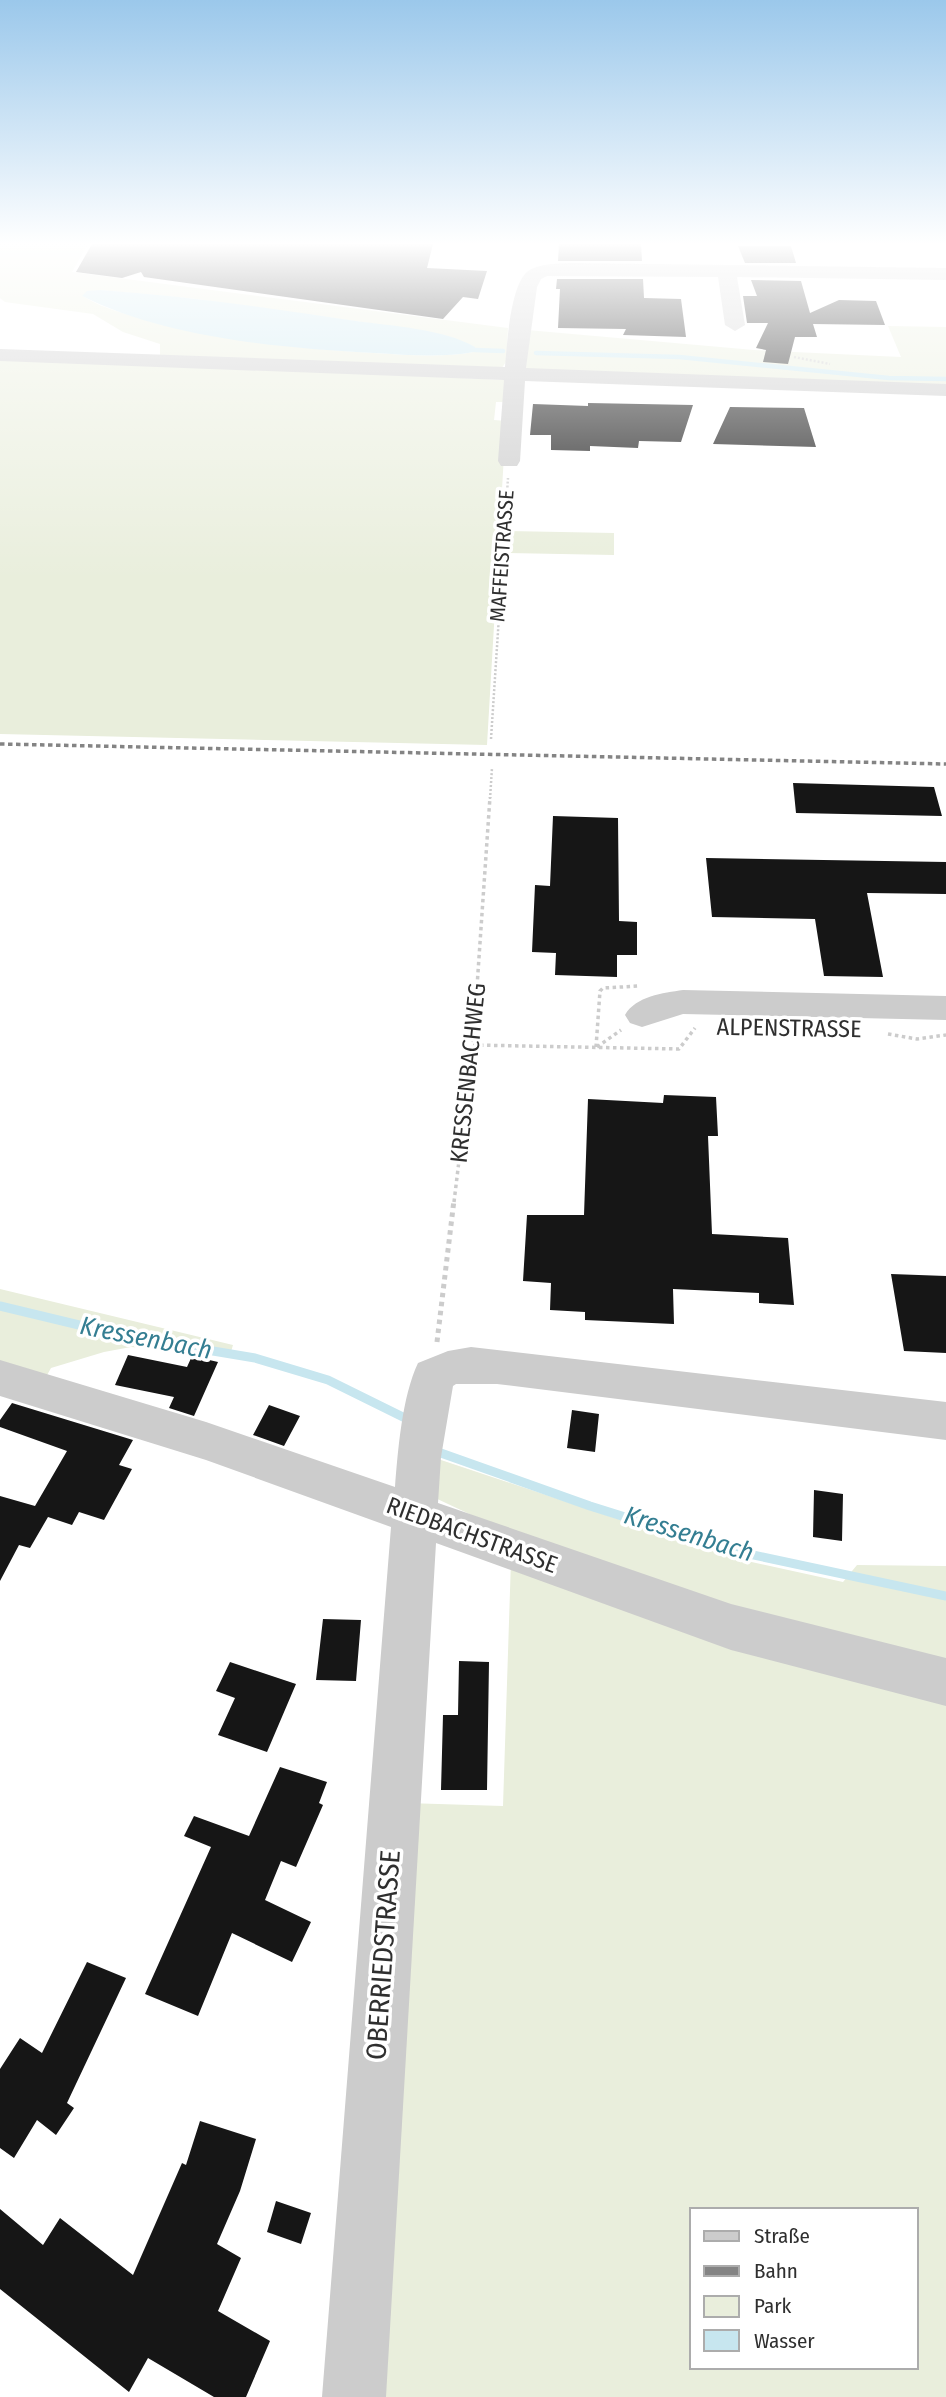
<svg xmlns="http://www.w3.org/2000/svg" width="946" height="2397" viewBox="0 0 946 2397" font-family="'Fira Sans Condensed',sans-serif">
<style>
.green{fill:#e9eedc;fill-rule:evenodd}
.water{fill:#c7e6ef}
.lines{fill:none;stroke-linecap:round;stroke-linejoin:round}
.stream-far1{stroke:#c7e6ef;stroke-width:4.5}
.stream{stroke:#c7e6ef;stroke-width:9}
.building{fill:#161616}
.path-far2{stroke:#ccc;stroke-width:2.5;stroke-dasharray:2 2;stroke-linecap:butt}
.path-far1{stroke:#ccc;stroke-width:3.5;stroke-dasharray:3.5 3.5;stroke-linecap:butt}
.path{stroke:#ccc;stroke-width:5;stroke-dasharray:4.5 4.5;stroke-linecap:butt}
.minor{fill:#ccc;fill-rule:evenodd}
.rail{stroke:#848484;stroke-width:3.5;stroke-dasharray:4.5 3.5;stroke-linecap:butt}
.labels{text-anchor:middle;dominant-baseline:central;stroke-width:7;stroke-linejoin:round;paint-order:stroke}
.far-street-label{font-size:21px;fill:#2f2f2f;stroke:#fff}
.street-label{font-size:24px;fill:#2f2f2f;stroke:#fff}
.water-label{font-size:26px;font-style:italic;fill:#347e92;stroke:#fff}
.near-street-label{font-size:28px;fill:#2f2f2f;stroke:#fff}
</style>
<rect width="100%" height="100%" fill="#fff"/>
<path class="green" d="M0,244H88L72,272L508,328L506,362L501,369L160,358V344L123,332L93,314L5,302L0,298ZM100,290L196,299L376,324L451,337L474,352C441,358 407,355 373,353C300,349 229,340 158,322C132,316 105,310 83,296Z
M888,326L946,327V389L526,371L527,330L754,350L901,357Z
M0,358L506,380L508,402H496L494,420L506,421L487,745L0,734Z
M508,531L614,533V555L507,553Z
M0,1289L233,1345L230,1355L131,1347L104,1352L51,1368L46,1377L0,1361Z
M429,1456L738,1559L843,1582L857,1565L946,1566V1669L760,1624L497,1527L431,1496Z
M511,1560L946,1694V2397H368L406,1803L503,1806ZM692,2210H916V2367H692Z"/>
<path class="water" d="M100,290C186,296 271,308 356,321C392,326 444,329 475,347L474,352C441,358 407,355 374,353C281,348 166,338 82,296L87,291Z"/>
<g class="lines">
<path class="stream-far1" d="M475,350L503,351
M536,353L679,357L889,378L946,379"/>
<path class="stream" d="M0,1306L129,1337L255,1358L328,1380L407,1419
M438,1452L590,1506L730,1550L946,1596"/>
</g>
<path class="building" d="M92,244H433L427,268L487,271L478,299L463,297L443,319L144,277L141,272L122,278L76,272Z
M559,244H641L642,261H558Z
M738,246H791L796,263H745Z
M557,279H643L644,298L681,299L686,337L623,335L626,329L558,328L560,289H556Z
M751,280L801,281L810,313L839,300L876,301L885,325L813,324L817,337H795L788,364L763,362L766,350L756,348L768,323H747L743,296H757Z
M588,403L693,405L681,442L639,441L638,448L590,446V451L551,450V435H530L533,404L588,406Z
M730,407L804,408L816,447L713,444Z
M793,783L934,787L942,816L796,813Z
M553,816L618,818L619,921L637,922V955H617V977L555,975L556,953L532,952L535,885L550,886Z
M706,858L946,862V894L867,893L883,977L824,976L815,919L712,917Z
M664,1095L716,1097L718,1136H708L712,1234L788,1238L794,1305L759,1303V1293L673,1289L674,1324L585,1320V1312L550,1310L551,1283L523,1281L527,1215H584L588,1099L663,1103Z
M891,1274L946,1276V1353L904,1351Z
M128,1355L187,1367L192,1356L218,1362L194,1416L169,1408L174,1397L115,1385Z
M12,1403L133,1440L119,1465L132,1469L104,1520L79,1512L72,1525L48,1517L30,1548L19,1545L0,1581V1496L35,1506L67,1451L0,1427V1420Z
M269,1405L300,1416L284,1446L253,1435Z
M572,1410L599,1414L595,1452L567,1448Z
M814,1490L843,1494L842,1541L813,1537Z
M323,1619L361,1620L356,1681L316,1680Z
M459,1661L489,1662L487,1790H441L443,1715H458Z
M230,1662L296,1684L267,1752L218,1735L235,1698L216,1691Z
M280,1767L327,1782L319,1803L323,1805L296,1867L281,1861L265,1900L311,1922L292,1962L232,1933L198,2016L145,1994L211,1847L184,1836L194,1816L249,1836Z
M87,1962L126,1978L67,2103L74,2108L56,2135L37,2120L14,2158L0,2148V2069L20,2038L42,2053Z
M200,2121L256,2139L240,2191L217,2244L241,2258L218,2311L270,2341L246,2397H214L148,2358L129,2392L0,2289V2209L43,2245L60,2218L133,2275L182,2163L186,2165Z
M276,2201L311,2213L301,2244L267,2232Z"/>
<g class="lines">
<path class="path-far2" d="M794,357L830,364
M491,739L508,478
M490,799L492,768"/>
<path class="path-far1" d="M888,1034L917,1039L946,1035
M473,1045L679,1049L695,1028
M596,1047L600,991L603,988L639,986
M597,1047L621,1030
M454,1202L473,1045L490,797"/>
<path class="path" d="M437,1342L454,1200"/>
<path class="minor" d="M570,263L946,268V280L737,277L745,325L735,331L725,325L718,277L547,276L541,279L537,287L526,368L946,384V396L525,381L520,461L517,466H501L498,461L504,380L0,361V349L505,367C507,345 510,287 527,272C538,263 557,264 570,263Z
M683,990L946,996V1020L683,1014L642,1027L630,1023L625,1015C636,996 663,993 683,990Z
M471,1347L946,1402V1440L497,1384H456L453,1386L441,1457L438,1503L731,1604L946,1658V1706L731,1650L436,1543L386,2397H322L391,1527L206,1460L0,1396V1360L206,1422L395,1487C398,1450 402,1397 418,1363L448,1351Z"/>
<path class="rail" d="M0,744L946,764"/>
</g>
<linearGradient id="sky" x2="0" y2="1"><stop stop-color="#9bc8eb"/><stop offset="0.42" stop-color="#fff"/><stop offset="1" stop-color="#fff" stop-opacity="0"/></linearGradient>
<rect width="946" height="580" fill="url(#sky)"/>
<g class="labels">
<g class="far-street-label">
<text transform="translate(502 556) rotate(-86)">MAFFEISTRASSE</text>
</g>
<g class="street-label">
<text transform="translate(789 1028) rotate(1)">ALPENSTRASSE</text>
<text transform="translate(468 1073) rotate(-84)">KRESSENBACHWEG</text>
<text transform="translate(472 1535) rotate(20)">RIEDBACHSTRASSE</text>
</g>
<g class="water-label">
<text transform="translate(146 1338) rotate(11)">Kressenbach</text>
<text transform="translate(689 1534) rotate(17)">Kressenbach</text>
</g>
<g class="near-street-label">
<text transform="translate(383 1955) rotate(-86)">OBERRIEDSTRASSE</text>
</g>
</g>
<rect x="690" y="2208" width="228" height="161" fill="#ffffff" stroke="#acacac" stroke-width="2"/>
<rect x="704" y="2231" width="35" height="10" fill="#cccccc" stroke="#acacac" stroke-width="2"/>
<text x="754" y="2243" font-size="21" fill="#2f2f2f">Straße</text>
<rect x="704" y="2266" width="35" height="10" fill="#848484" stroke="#acacac" stroke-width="2"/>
<text x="754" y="2278" font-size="21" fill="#2f2f2f">Bahn</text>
<rect x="704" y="2296" width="35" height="21" fill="#e9eedc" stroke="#acacac" stroke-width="2"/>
<text x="754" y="2313" font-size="21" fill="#2f2f2f">Park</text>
<rect x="704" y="2330" width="35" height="21" fill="#c7e6ef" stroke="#acacac" stroke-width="2"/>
<text x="754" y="2348" font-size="21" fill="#2f2f2f">Wasser</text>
</svg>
